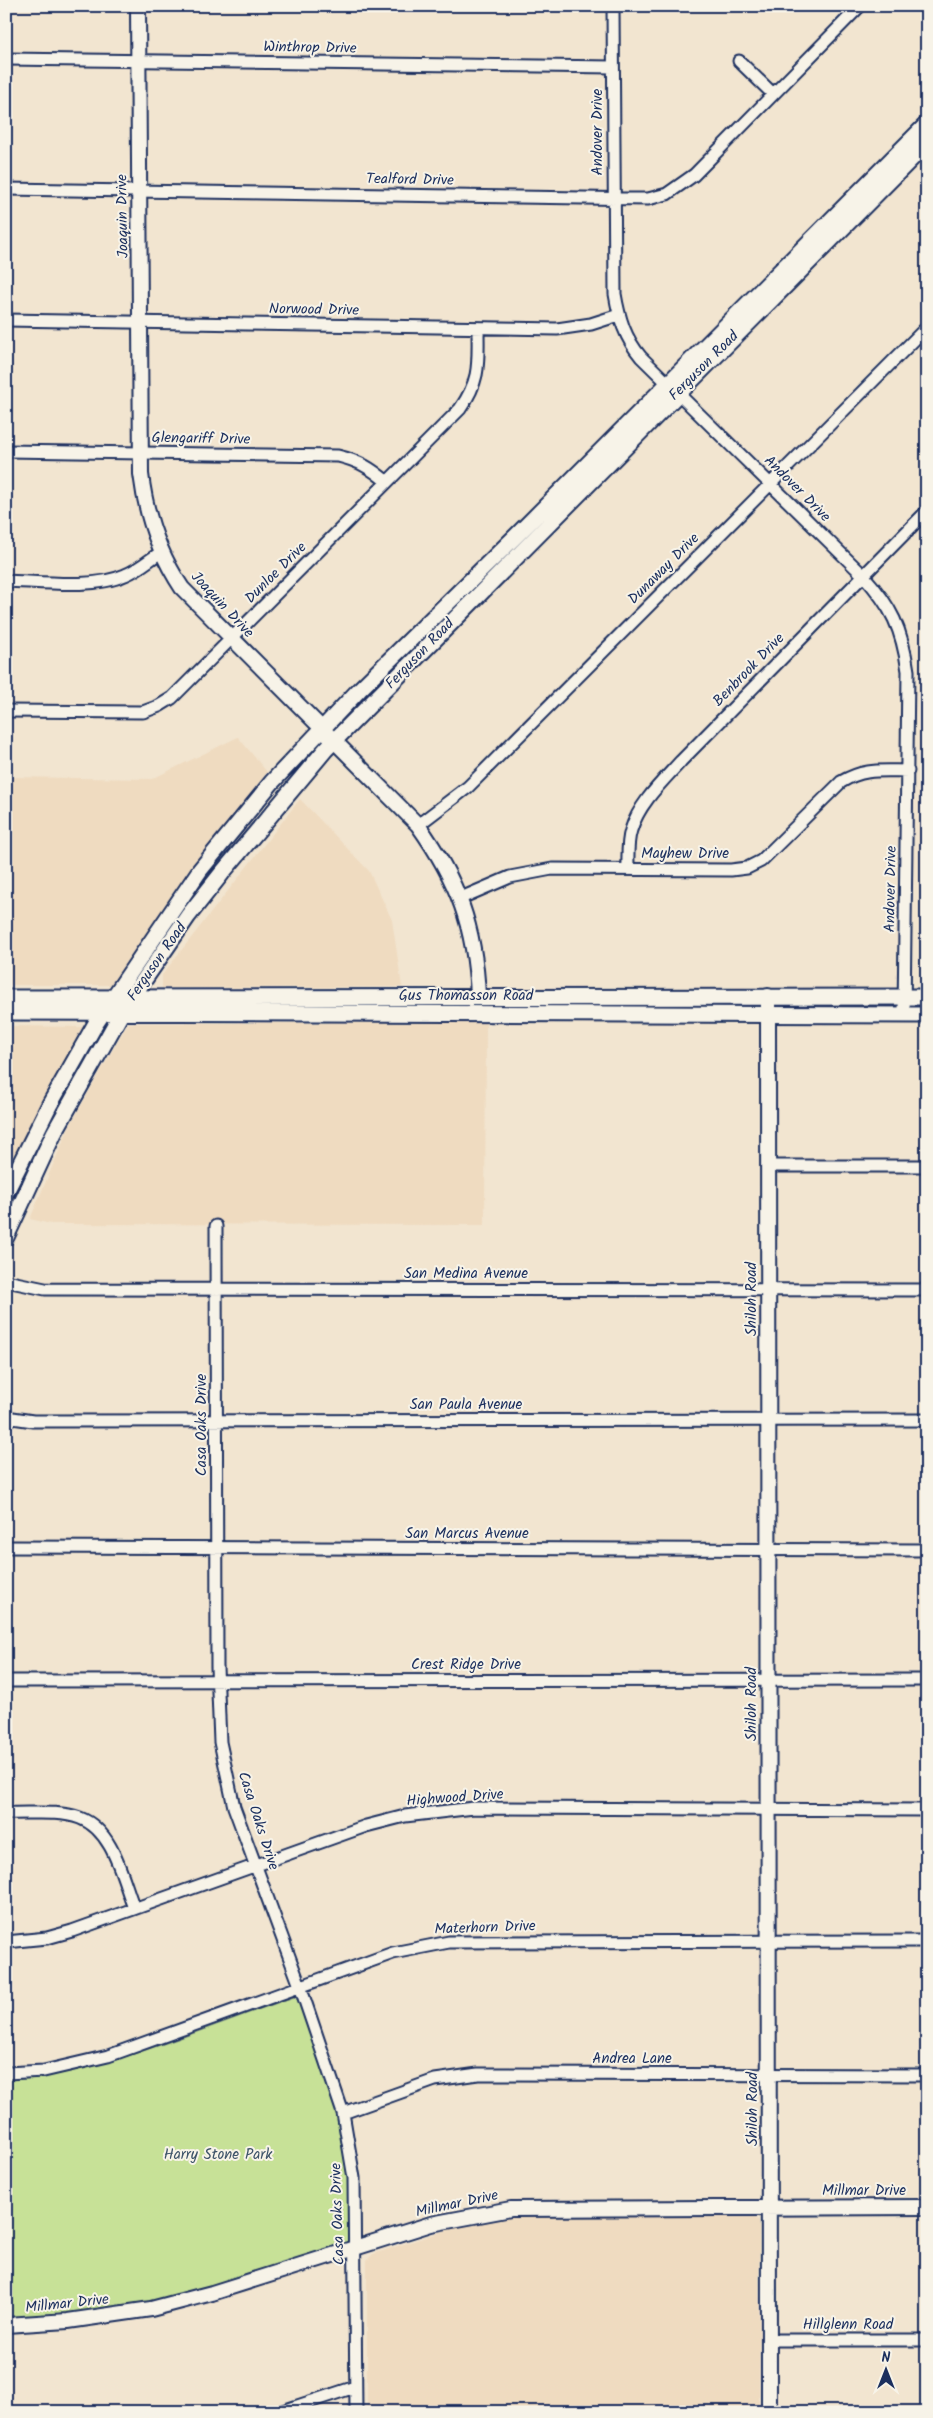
<svg xmlns="http://www.w3.org/2000/svg" width="933" height="2418" viewBox="0 0 933 2418" font-family="Kalam,sans-serif">
<style>
.built{fill:#efdbc0}
.green{fill:#c7e197;stroke:#71887a}
.lines{fill:none;stroke-linecap:round;stroke-linejoin:round}
.minor-casing{stroke:#1b2f5e;stroke-width:15}
.tertiary-casing{stroke:#1b2f5e;stroke-width:18}
.secondary-casing{stroke:#1b2f5e;stroke-width:19}
.minor{stroke:#f7f3e8;stroke-width:11}
.tertiary{stroke:#f7f3e8;stroke-width:14}
.secondary{stroke:#f7f3e8;stroke-width:15}
.labels{text-anchor:middle;dominant-baseline:central;stroke-width:4;stroke-linejoin:round;paint-order:stroke}
.street-label{font-size:15px;fill:#1b2f5e;stroke:#f7f3e8}
.park-label{font-size:15px;fill:#3d5369;stroke:#f7f3e8}
</style>
<rect width="100%" height="100%" fill="#f2e5d0"/>
<filter id="ink" filterUnits="userSpaceOnUse"><feTurbulence type="fractalNoise" baseFrequency=".02" numOctaves="2"/><feDisplacementMap in="SourceGraphic" scale="10" xChannelSelector="R" yChannelSelector="G"/><feConvolveMatrix kernelMatrix="1 2 1 2 8 2 1 2 1" color-interpolation-filters="sRGB"/></filter>
<g filter="url(#ink)">
<path class="built" d="M238,737L267,772L112,985H6V777L152,779Z
M300,799L369,871L392,920L402,987L162,988V975Z
M128,1023H486L485,1225L51,1224L30,1219L69,1127Z
M6,1026L87,1027L6,1178Z
M524,2216H754L759,2221V2412H367V2260L373,2254L447,2230L484,2221Z"/>
<path class="green" d="M294,1997C305,2004 308,2026 313,2038C324,2070 336,2103 343,2137C350,2170 350,2206 349,2240L340,2246C232,2280 121,2322 6,2318V2080C52,2079 96,2066 140,2052C191,2035 242,2015 294,1997Z"/>
<g class="lines">
<g class="minor-casing">
<path id="minor" d="M613,6L615,294C619,318 625,338 641,357L863,575C892,607 902,629 908,671L904,1015
M6,59L613,67
M739,61L773,94
M6,189L648,199L667,194L694,175L860,6
M6,320L557,329L591,324L619,315
M6,451L338,456C359,461 371,468 387,482
M6,581C41,582 94,589 125,575C138,570 149,560 161,552
M6,711L143,712L159,706L172,698L460,409C481,379 478,363 478,328
M418,825L468,787L927,327
M628,869C628,856 627,842 631,830C639,803 663,781 681,761L927,511
M461,898L510,877L552,869L731,870L747,868L761,861L841,782C864,768 881,771 908,771
M768,1166H927
M216,1226L217,1667L220,1742L234,1807L300,1986L343,2113L354,2178L356,2412
M6,1281L45,1289L927,1290
M6,1417L33,1421L927,1420
M6,1547L927,1550
M6,1681L927,1680
M6,1813C29,1814 58,1810 80,1818C114,1831 122,1878 134,1908
M6,1942L47,1938L72,1931L366,1826L405,1816L474,1808L927,1810
M6,2073L44,2071L108,2056L393,1953L449,1942L927,1941
M343,2113L435,2080L478,2074L927,2075
M769,2340H927
M279,2412L355,2387"/>
</g>
<g class="tertiary-casing">
<path id="tertiary" d="M138,6L141,474C146,516 158,552 182,588L418,825C458,881 475,927 478,996
M768,996L769,2412
M6,2325L68,2321L151,2309L212,2293L431,2224L511,2209L927,2207"/>
</g>
<g class="secondary-casing">
<path id="secondary" d="M6,998L927,997
M6,1012L927,1015
M6,1192L50,1104L96,1023L200,870L272,782L359,690L517,535L927,124
M6,1237L54,1133L122,1012L188,916L222,873L326,749L927,143"/>
</g>
<use href="#minor" class="minor"/>
<use href="#tertiary" class="tertiary"/>
<use href="#secondary" class="secondary"/>
</g>
</g>
<g class="labels">
<g class="street-label">
<text transform="translate(310 48) rotate(1)">Winthrop Drive</text>
<text transform="translate(598 132) rotate(-90)">Andover Drive</text>
<text transform="translate(410 180) rotate(1)">Tealford Drive</text>
<text transform="translate(123 216) rotate(-91)">Joaquin Drive</text>
<text transform="translate(314 310) rotate(1)">Norwood Drive</text>
<text transform="translate(704 366) rotate(-45)">Ferguson Road</text>
<text transform="translate(201 439) rotate(1)">Glengariff Drive</text>
<text transform="translate(797 489) rotate(45)">Andover Drive</text>
<text transform="translate(664 569) rotate(-45)">Dunaway Drive</text>
<text transform="translate(276 573) rotate(-45)">Dunloe Drive</text>
<text transform="translate(222 605) rotate(47)">Joaquin Drive</text>
<text transform="translate(420 654) rotate(-46)">Ferguson Road</text>
<text transform="translate(749 670) rotate(-46)">Benbrook Drive</text>
<text x="685" y="854">Mayhew Drive</text>
<text transform="translate(891 889) rotate(-89)">Andover Drive</text>
<text transform="translate(157 962) rotate(-55)">Ferguson Road</text>
<text x="466" y="996">Gus Thomasson Road</text>
<text x="466" y="1274">San Medina Avenue</text>
<text transform="translate(752 1299) rotate(-90)">Shiloh Road</text>
<text x="466" y="1405">San Paula Avenue</text>
<text transform="translate(202 1425) rotate(-90)">Casa Oaks Drive</text>
<text x="467" y="1534">San Marcus Avenue</text>
<text x="466" y="1665">Crest Ridge Drive</text>
<text transform="translate(752 1704) rotate(-90)">Shiloh Road</text>
<text transform="translate(455 1798) rotate(-4)">Highwood Drive</text>
<text transform="translate(258 1821) rotate(72)">Casa Oaks Drive</text>
<text transform="translate(485 1928) rotate(-2)">Materhorn Drive</text>
<text x="632" y="2059">Andrea Lane</text>
<text transform="translate(753 2109) rotate(-90)">Shiloh Road</text>
<text x="864" y="2191">Millmar Drive</text>
<text transform="translate(457 2204) rotate(-12)">Millmar Drive</text>
<text transform="translate(338 2214) rotate(-92)">Casa Oaks Drive</text>
<text transform="translate(67 2304) rotate(-6)">Millmar Drive</text>
<text x="848" y="2325">Hillglenn Road</text>
</g>
<g class="park-label">
<text x="218" y="2155">Harry Stone Park</text>
</g>
</g>
<rect width="933" height="2418" fill="none" stroke="#f7f3e8" stroke-width="25"/>
<rect x="12" y="12" width="908" height="2393" fill="none" stroke="#1b2f5e" stroke-width="2" filter="url(#ink)"/>
<g transform="translate(886 2370)" stroke="#f7f3e8" stroke-width="4" paint-order="stroke">
<path d="M0-4L9 19L0 12L-9 19Z" fill="#1b2f5e"/>
<text y="-8" font-size="14" font-weight="bold" text-anchor="middle" fill="#1b2f5e">N</text>
</g>
</svg>
